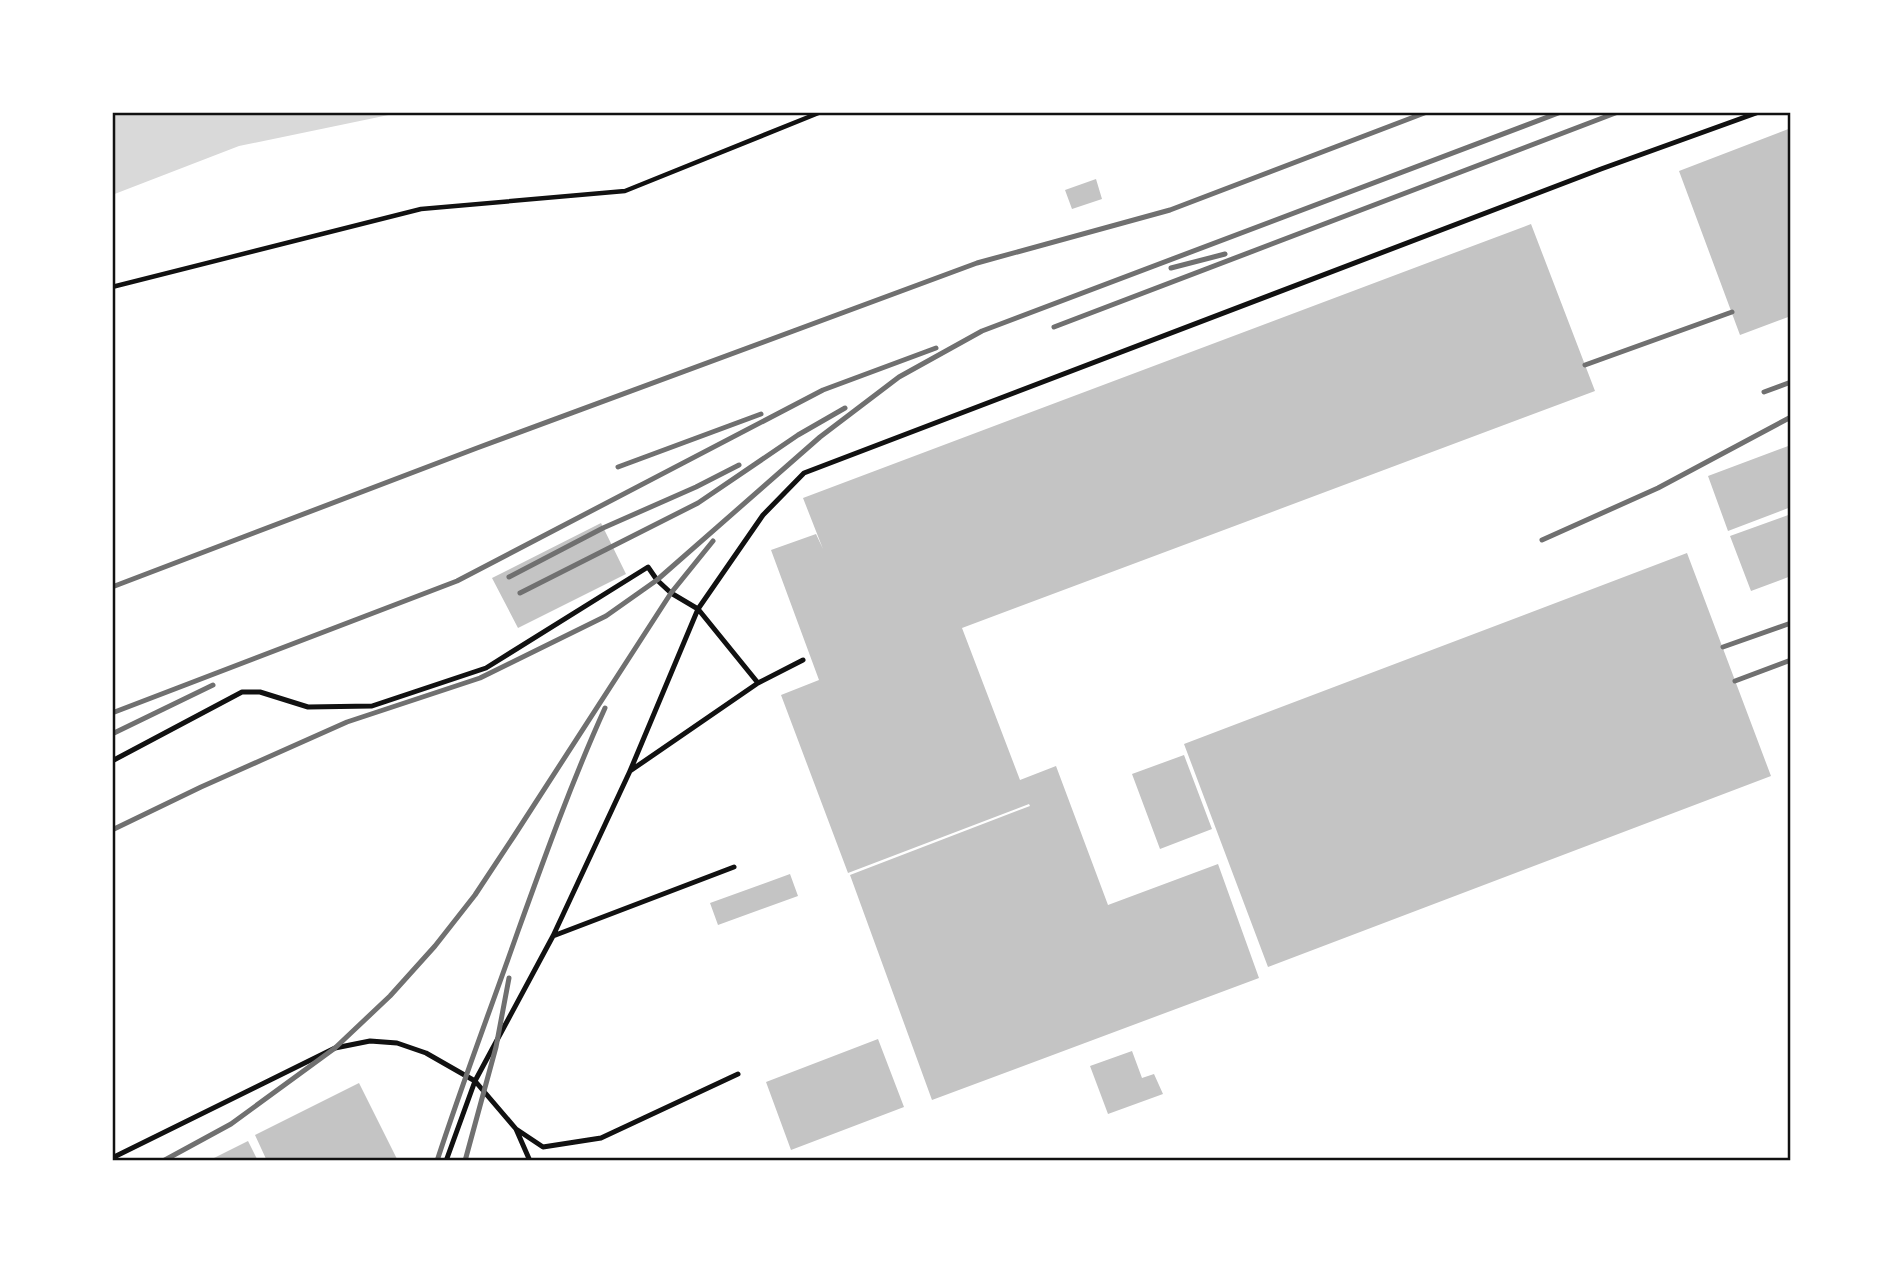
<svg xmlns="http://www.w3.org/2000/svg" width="1903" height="1273" viewBox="0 0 1903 1273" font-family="'Exo 2',sans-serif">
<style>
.water{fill:#d9d9d9}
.building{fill:#c4c4c4}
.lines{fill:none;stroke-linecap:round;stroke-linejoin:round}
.path{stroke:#111;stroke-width:4.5}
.service{stroke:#111;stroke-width:5}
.rail{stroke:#707070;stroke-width:5}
.neatline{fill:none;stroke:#111;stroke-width:2.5}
</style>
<rect width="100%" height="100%" fill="#fff"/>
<path class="water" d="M112,112H403L239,146L112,195Z"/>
<path class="building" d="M1791,128V316L1740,335L1679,171Z
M1096,179L1102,199L1072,209L1065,190Z
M1531,224L1595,391L962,628L1020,780L1056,766L1108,905L1218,864L1259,978L932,1100L850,875L1030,806L1029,804L848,873L781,695L819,680L771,550L816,534L823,549L803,498Z
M1791,445V507L1728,531L1708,476Z
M1791,514V576L1751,591L1730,536Z
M601,523L626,574L518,628L492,578Z
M1687,553L1771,776L1268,967L1184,744Z
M1184,755L1212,829L1160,849L1132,774Z
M790,874L798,896L718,925L710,903Z
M878,1039L904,1107L791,1150L766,1082Z
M1132,1051L1142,1078L1154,1074L1163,1094L1108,1114L1090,1066Z
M359,1083L398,1161H267L255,1135Z
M248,1141L258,1161H208Z"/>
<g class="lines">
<path class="path" d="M112,287L421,209L625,191L821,112"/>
<path class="service" d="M112,761L242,692H260L308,707L372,706L486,668L648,567L657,580L671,593L698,609L758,683
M630,771L758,683L803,660
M553,936L734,867
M516,1129L530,1161
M112,1158L335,1048L370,1041L397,1043L426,1053L475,1081L516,1129L543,1147L601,1138L738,1074
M446,1161L475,1081L553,936L630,771L698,609L763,515L804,473L1601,169L1759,112"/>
<path class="rail" d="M1171,268L1225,254
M1054,327L1618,112
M1585,365L1732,312
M1764,392L1791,382
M618,467L761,414
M1542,540L1658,488L1791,417
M509,577L603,528L696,487L739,465
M112,587L477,448L977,263L1170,210L1427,112
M520,593L698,503L798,435L845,408
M1723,647L1791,623
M1735,681L1791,660
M112,713L457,581L823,390L936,348
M112,734L213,685
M112,830L201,787L347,722L480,678L606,616L657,580L820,437L899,377L982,331L1561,112
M163,1161L231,1124L335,1048L390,996L435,946L475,895L514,836L671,593L713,541
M437,1161C462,1084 491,1008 518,931C545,856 572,781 605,708
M465,1161L496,1047L509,978"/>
</g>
<rect width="1903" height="1273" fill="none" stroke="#ffffff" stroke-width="228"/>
<rect x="114" y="114" width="1675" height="1045" class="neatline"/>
</svg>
